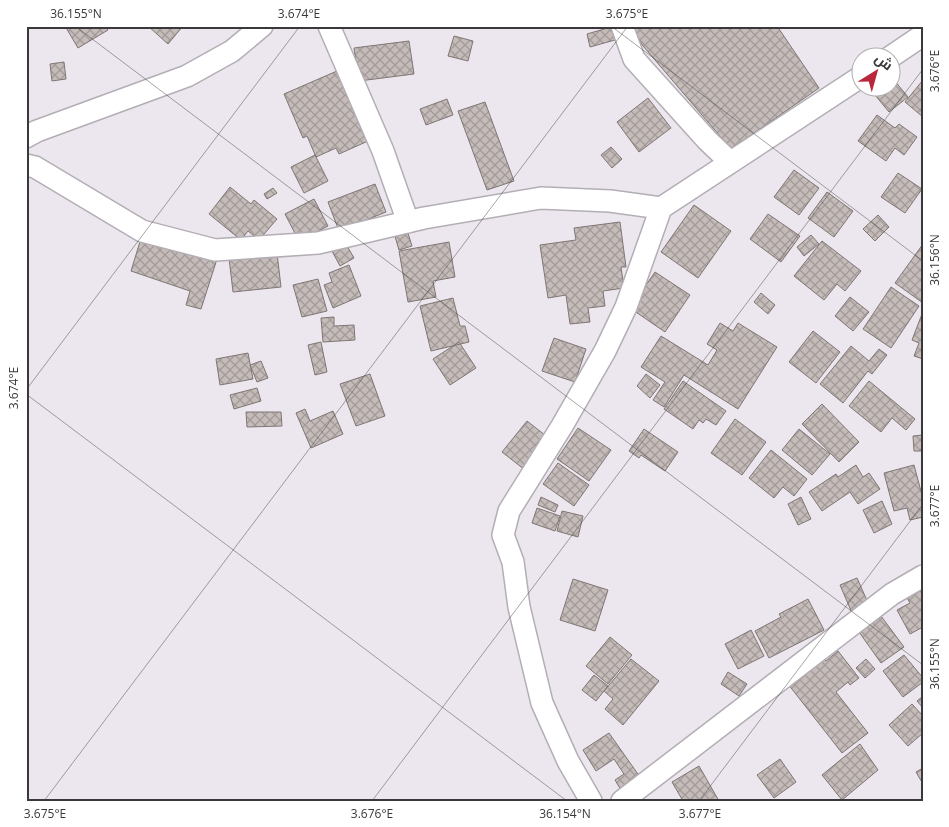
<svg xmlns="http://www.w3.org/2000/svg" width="949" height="827" viewBox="0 0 949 827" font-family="'Open Sans',Cairo,sans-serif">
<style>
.building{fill:url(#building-cross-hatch);stroke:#7f7674}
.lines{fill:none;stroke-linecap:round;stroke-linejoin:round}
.minor-casing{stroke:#b3aeb5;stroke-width:24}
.minor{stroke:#fff;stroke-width:21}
.ticks{fill:none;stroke:#3a383a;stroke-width:1;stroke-opacity:0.45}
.neatline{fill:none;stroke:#3a383a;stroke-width:2}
.ticks-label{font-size:12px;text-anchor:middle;fill:#3a383a}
</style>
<defs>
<pattern id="building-cross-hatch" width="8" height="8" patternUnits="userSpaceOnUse" patternTransform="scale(1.25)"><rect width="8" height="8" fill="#c5bcba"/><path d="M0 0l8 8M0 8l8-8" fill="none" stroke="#a19a98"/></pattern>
</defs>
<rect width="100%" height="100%" fill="#ece7ee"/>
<path class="building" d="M65,26H105L108,30L78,48Z
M148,26H183L168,44Z
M630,26H777L819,88L731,149L643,46Z
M611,27L615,40L590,47L587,34Z
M454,36L473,41L468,61L448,56Z
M409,41L414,74L359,81L354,48Z
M64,62L66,79L52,81L50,64Z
M337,71L368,141L339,154L336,148L316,157L307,136L303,138L284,94Z
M894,80L908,97L889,112L875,95L885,88H892Z
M923,80V117L905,102Z
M648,98L671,128L639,152L617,122Z
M447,99L453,115L426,125L420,109Z
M485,102L514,181L487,190L458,111Z
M877,115L895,128L899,124L917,137L904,155L895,148L886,161L858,141Z
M611,147L622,159L612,168L601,155Z
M315,155L328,181L304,193L291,167Z
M794,170L819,188L799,215L774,197Z
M898,173L922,189L905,213L881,197Z
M375,184L386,212L339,231L328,202Z
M230,187L251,204L254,200L277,219L259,240L248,231L241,240L209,214Z
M273,188L277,193L267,199L264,194Z
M827,192L853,211L834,237L808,218Z
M314,199L328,226L299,241L285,214Z
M694,205L731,231L698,278L661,252Z
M768,214L800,236L781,262L750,239Z
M878,215L889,227L875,241L863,229Z
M620,222L626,267H621L624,288L603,291L605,306L588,308L590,322L570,324L566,295L548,298L540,245L576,240L574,228Z
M407,230L412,246L399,250L394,233Z
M142,235L217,259L201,309L186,305L190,291L131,271Z
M811,235L819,244L804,256L797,247Z
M822,241L861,271L845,291L837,284L824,300L794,276Z
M449,242L455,277L433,281L436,297L408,302L399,251Z
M346,244L354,258L340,266L332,251Z
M923,244V303L895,283Z
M277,253L281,287L233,292L229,258Z
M349,265L361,296L333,308L324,285L332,282L329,273Z
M655,272L690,295L665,332L630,308Z
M318,279L327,311L302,317L293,285Z
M891,287L919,306L891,348L863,329Z
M761,293L775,305L768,314L754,302Z
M850,297L869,312L853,331L835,316Z
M453,298L460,326H465L469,342L431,351L420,306Z
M922,314H923V359L914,356L919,343L912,340Z
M334,317V326L354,325L355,340L323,342L321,318Z
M720,323L733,331L738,323L777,347L738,409L684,375L664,407L653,400L665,382L641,367L661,336L708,365L717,350L707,344Z
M813,331L840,352L816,383L789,362Z
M554,338L586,349L575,382L542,371Z
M321,342L327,372L315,375L308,345Z
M459,342L476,368L450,385L433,359Z
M851,346L869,361L879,349L887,355L872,374L868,371L843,403L820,384Z
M248,353L253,379L220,385L216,359Z
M261,361L268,378L257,382L250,365Z
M370,374L385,416L356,426L340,384Z
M646,374L660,385L650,398L637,386Z
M683,381L726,411L716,425L706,419L703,423L699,420L693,429L664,409Z
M869,381L915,419L906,430L892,418L881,432L849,406Z
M257,388L261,401L234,409L230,395Z
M822,404L859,442L839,462L802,424Z
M305,409L310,421L333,411L343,434L311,448L296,413Z
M246,412H281L282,426L247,427Z
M735,419L766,442L742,475L711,453Z
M527,421L550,439L525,470L502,452Z
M578,428L611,450L589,481L557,459Z
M644,429L678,452L665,471L641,455L639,458L629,451Z
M799,429L830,454L812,475L782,450Z
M923,435V451H914L913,436Z
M771,450L807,479L794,496L783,487L774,498L749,478Z
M558,463L589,485L574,506L543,484Z
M856,465L863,477L869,473L880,489L858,504L850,492L822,511L809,492L836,474L838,477Z
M914,465L923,499V517L910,520L907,508L894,511L884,473Z
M541,497L558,505L555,512L538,505Z
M801,497L811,519L798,525L788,504Z
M882,501L892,524L874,533L863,510Z
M537,508L560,516L555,531L532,523Z
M562,511L583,516L578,537L557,531Z
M857,578L869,605L852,613L840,585Z
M573,579L608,590L595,631L560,620Z
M919,589L923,595V627L910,634L897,610L910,603L906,596Z
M808,599L824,630L769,658L755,631L781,617L779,614Z
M881,616L904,647L881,663L859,632Z
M751,630L764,656L738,669L725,644Z
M610,637L632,655L608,684L586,666Z
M838,651L859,678L850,685L848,682L836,692L868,733L842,753L788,684L823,658L826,661Z
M904,655L923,678V682L903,697L883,671Z
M631,659L659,681L623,725L605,709L613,699L604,691Z
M866,659L875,669L865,678L856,668Z
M728,672L747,684L739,696L721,684Z
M594,675L608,686L596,701L582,690Z
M923,696V708L917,701Z
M912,704L923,716V733L908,746L889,725Z
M609,733L640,777L621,790L615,780L624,774L614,759L596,771L583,750Z
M860,744L878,770L842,800L822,775Z
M780,759L796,782L774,798L757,775Z
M699,766L719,801H683L672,782Z
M923,768V784L916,772Z"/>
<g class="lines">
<g class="minor-casing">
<path id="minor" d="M329,26L383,151L408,222
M622,26L634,59L707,140L730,162
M889,58L923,35
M26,137L37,131L187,76L232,51L262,26
M26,165L35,167L142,231L215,250L318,243L424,218L541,198L610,201L661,208L862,76
M591,801L568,761L542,703L519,607L513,562L503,535L509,511L562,426L605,351L626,307L661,208
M622,801L892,594L923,576"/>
</g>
<use href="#minor" class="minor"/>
</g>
<path class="ticks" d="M75,26L923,665M611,26L923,261M26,390L300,26M26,394L567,801M26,797L31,801M44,801L628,26M372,801L923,69M699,801L923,504"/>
<rect width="949" height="827" fill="none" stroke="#ffffff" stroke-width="55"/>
<g transform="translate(876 72) rotate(37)"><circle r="24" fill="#ffffff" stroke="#b0afb0"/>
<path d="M0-4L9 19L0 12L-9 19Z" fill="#b8273c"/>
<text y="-8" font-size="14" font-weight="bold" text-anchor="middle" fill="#3a383a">ش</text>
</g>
<rect x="28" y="28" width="894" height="772" class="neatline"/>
<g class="ticks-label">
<text x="76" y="18">36.155°N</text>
<text x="299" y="18">3.674°E</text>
<text x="627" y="18">3.675°E</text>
<text transform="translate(935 71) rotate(-90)" y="4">3.676°E</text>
<text transform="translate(935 260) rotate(-90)" y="4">36.156°N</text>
<text transform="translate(14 388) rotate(-90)" y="4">3.674°E</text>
<text transform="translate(935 506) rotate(-90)" y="4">3.677°E</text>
<text transform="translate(935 664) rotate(-90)" y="4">36.155°N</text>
<text x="45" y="818">3.675°E</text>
<text x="372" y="818">3.676°E</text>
<text x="565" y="818">36.154°N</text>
<text x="700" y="818">3.677°E</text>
</g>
</svg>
